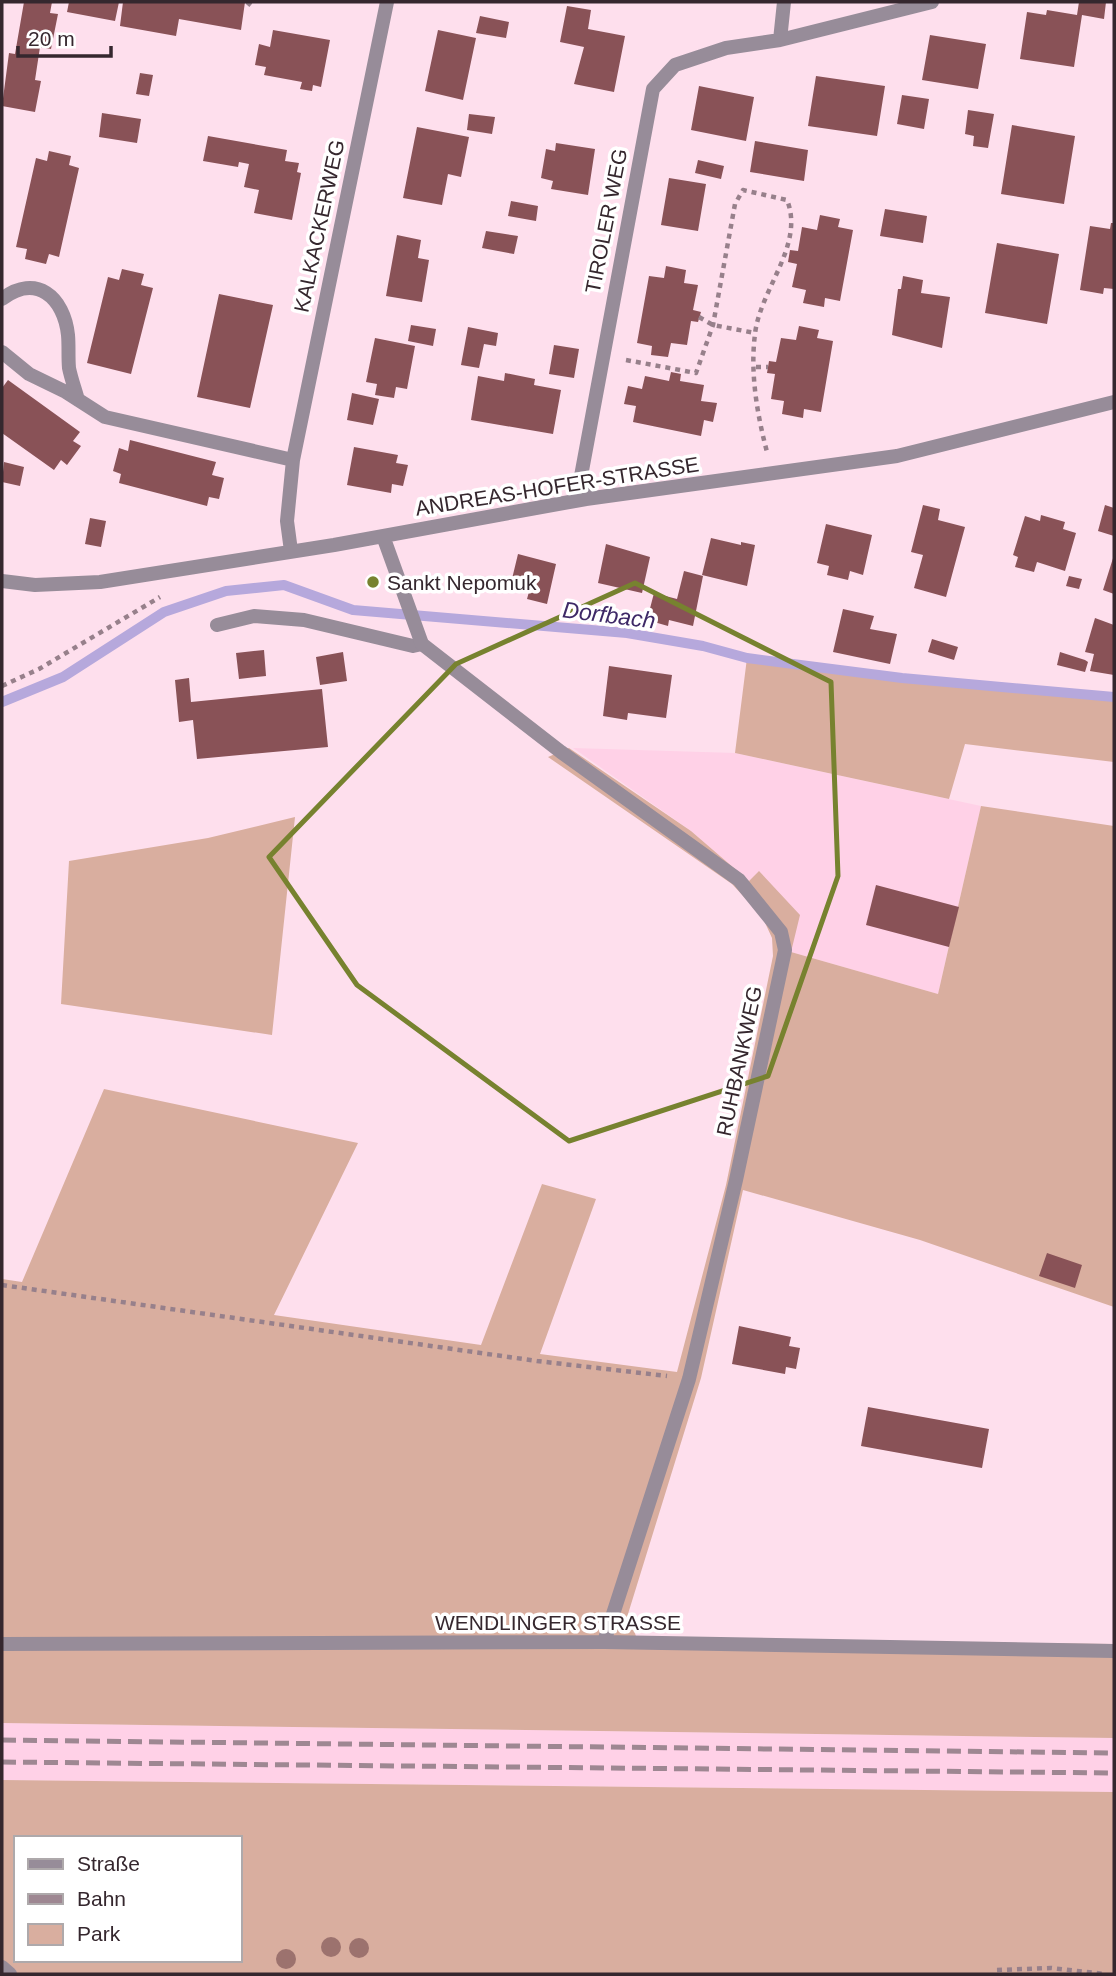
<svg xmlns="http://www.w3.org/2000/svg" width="1116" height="1976" viewBox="0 0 1116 1976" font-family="Helvetica,sans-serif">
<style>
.built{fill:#ffd1e7}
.green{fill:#d9ae9f;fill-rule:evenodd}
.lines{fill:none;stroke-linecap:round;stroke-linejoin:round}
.stream{stroke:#b6a8dc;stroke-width:10}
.building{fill:#895257}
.path{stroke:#97808b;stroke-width:4.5;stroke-dasharray:5 5;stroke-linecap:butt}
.service{stroke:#978c99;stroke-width:14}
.minor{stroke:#978c99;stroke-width:14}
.rail{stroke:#9e8792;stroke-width:5;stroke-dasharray:14 7;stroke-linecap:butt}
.tree{fill:#9c726e}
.marked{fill:none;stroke:#77822f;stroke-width:5;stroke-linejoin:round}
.poi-dot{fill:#77822f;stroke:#fff;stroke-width:2.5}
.labels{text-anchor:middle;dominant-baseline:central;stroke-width:7;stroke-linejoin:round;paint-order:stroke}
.street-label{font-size:21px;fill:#35272e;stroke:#fff}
.poi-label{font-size:21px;fill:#35272e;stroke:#fff;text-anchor:start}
.water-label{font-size:23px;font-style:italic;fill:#3e2967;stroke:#fff}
</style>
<rect width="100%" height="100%" fill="#fedfed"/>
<path class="built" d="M573,748L735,753L981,806L938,994L791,952L759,872L749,881L691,831Z
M2,1723L1114,1738V1792L2,1780Z"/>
<path class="green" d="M747,658L902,678L1114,697V762L965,744L949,799L735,753Z
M569,748L691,831L749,881L759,871L800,915L791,952L938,994L981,806L1114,826V1307L920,1240L743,1190L701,1378L628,1614L637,1639L1114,1644V1738L2,1723V1279L22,1282L104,1089L358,1143L274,1315L481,1345L542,1184L596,1199L540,1354L677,1372L726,1185L773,956L772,938L762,916L732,884L548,757Z
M295,817L272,1035L61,1004L69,861L208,838Z
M2,1780L1114,1792V1974H2ZM16,1838H240V1960H16Z"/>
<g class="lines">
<path class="stream" d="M2,702L63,677L164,612L226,591L284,585L353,610L627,633L703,646L747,658L902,678L1114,697"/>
</g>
<path class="building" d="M24,2H52L50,13L58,14L51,49L40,47L35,80L41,81L35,112L2,106L9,53L15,54Z
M69,2H119L115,21L67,12Z
M123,2L216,3L245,2L241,30L179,19L176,36L120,26Z
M1079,2H1106L1104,19L1082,15L1074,67L1020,59L1027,12L1046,15L1047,10L1077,15Z
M567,6L591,10L588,29L625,36L614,92L574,84L584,47L560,42Z
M480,16L509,22L506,38L476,33Z
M273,30L330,40L321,87L313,85L312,91L300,89L302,82L264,75L266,67L255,65L259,44L270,47Z
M438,30L476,38L463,100L425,91Z
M930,35L986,44L978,89L922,80Z
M140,73L153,75L149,96L136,94Z
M816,76L885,86L877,136L808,126Z
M699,86L754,97L746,141L691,130Z
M902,95L929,99L924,129L897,124Z
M968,110L994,114L988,148L973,146L974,136L965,134Z
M102,113L141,119L137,143L99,137Z
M469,114L495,117L492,134L467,130Z
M1012,125L1075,136L1064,204L1001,194Z
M417,127L469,137L461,177L448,174L442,205L403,198Z
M208,136L287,150L285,161L299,163L297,172L301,173L292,220L254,213L259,190L244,187L249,164L239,162L238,167L203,161Z
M755,141L808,150L804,181L750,172Z
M556,143L595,149L588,195L551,189L553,181L541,178L546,149L555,151Z
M49,151L71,156L69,165L79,168L59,257L49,254L46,264L25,259L27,249L16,247L36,158L47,161Z
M698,160L724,166L721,179L695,173Z
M669,178L706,184L698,231L661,225Z
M511,201L538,206L536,221L508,216Z
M885,209L927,216L923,243L880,236Z
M820,215L840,219L838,227L853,230L840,301L825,298L824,307L803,303L806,290L792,287L797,264L788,262L790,250L798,251L802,227L817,230Z
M1111,223H1114V289L1104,288L1103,294L1080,290L1090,226L1110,229Z
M486,231L518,236L514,254L482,248Z
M397,235L421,240L418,258L429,260L422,302L386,296Z
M997,243L1059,254L1047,324L985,313Z
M666,266L686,270L684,283L698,285L693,310L701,312L698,322L691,321L687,345L671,343L668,357L651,355L652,346L637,343L649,276L664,278Z
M122,269L144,274L141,285L153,288L131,374L87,363L108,277L119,280Z
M903,276L923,280L921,293L950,297L942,348L892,335L898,289H901Z
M219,294L273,305L250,408L197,397Z
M411,325L436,329L433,346L408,341Z
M799,326L819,330L817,338L833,341L821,412L804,409L803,418L782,414L784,401L771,399L775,374L767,373L769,361L776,362L781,338L796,340Z
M468,327L498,333L496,346L484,344L479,368L461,365Z
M375,338L415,346L407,389L396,387L394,398L375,395L377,384L366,382Z
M554,345L579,349L574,378L549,374Z
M671,372L681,374L680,381L704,385L701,401L717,403L713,422L704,420L701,436L633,422L636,406L624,404L628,386L642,389L645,376L669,381Z
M505,373L535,379L534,385L561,390L553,434L471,420L478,376L504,381Z
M8,380L80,432L73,441L81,446L67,465L61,460L54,470L2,433V388Z
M352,393L379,399L373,425L347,420Z
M130,440L216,462L212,475L224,478L219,499L209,497L207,506L119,483L121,474L113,471L119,448L128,451Z
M354,447L398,455L396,463L408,465L403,486L392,484L391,493L347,485Z
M4,462L24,467L20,486L2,482Z
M923,505L940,509L938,520L965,527L946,597L914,588L923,555L911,552Z
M1105,505L1114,508V536L1098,531Z
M1041,515L1065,522L1063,529L1076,533L1065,571L1037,562L1034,572L1015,567L1018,557L1013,555L1025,516L1040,521Z
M90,518L106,521L101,547L85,544Z
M826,524L872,535L863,575L850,571L848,580L827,575L829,566L817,563Z
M711,538L741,545V542L755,545L747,586L702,575Z
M606,544L650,557L642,593L598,583Z
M518,554L556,564L547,604L527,599L530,588L511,583Z
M1114,555V594L1103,590Z
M684,571L703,576L693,626L669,620L668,626L647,620L654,593L677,599Z
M1069,576L1082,579L1079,589L1066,586Z
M843,609L874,616L870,629L897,634L890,664L833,652Z
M1095,618L1114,625V675L1090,671L1094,654L1085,652Z
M932,639L958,647L954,660L928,652Z
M264,650L266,676L239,679L236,653Z
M343,652L347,681L320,685L316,657Z
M1060,652L1085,660L1088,662L1085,672L1057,665Z
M609,666L672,675L666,718L628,713L627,720L603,716Z
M189,678L191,702L322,689L328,747L197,759L193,720L179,722L175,680Z
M876,885L959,907L949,947L866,925Z
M1047,1253L1082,1265L1075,1288L1039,1276Z
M739,1326L791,1337L789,1346L800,1348L796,1369L786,1367L785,1374L732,1364Z
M868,1407L989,1429L982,1468L861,1446Z"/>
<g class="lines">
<path class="path" d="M247,2L253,7
M699,317L713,325L755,333
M626,360L696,373L713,325L735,204L743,190L787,200C805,245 760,289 755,334C750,373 757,414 767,452
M756,367H768
M2,686L39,669L160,597
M2,1285L537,1361L667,1376
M997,1970L1051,1968L1105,1974"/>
<path class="service" d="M217,625L254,616L304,620L413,646L422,644"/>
<path class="minor" d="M784,2L780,40L932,2
M2,299C36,273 64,297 68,335C69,346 68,357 69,368C71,378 75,389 78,400
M2,352L29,374L66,392L105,417L293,460
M586,499L581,476L653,89L675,65L726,48L780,40
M383,536L422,644L561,752L739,880L781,932L785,950L736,1180L689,1379L604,1642
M291,551L287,521L293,460L387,2
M2,581L35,585L100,582L334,545L586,499L897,456L1114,402
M2,1644L604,1642L1114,1651
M2,1967L10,1974"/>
<path class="rail" d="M2,1740L1114,1753
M2,1762L1114,1773"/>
</g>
<g class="tree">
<circle cx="331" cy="1947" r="10"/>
<circle cx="359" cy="1948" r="10"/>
<circle cx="286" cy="1959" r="10"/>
</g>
<path class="marked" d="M635,583L831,682L838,876L768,1076L569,1141L357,985L269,857L456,664Z"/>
<circle class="poi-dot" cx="373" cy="582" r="7"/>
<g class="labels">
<g class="street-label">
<text transform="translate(606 221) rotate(-79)">TIROLER WEG</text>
<text transform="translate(319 226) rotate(-78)">KALKACKERWEG</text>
<text transform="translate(557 486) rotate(-9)">ANDREAS-HOFER-STRASSE</text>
<text transform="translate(739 1061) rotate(-78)">RUHBANKWEG</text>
<text x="558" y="1622">WENDLINGER STRASSE</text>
</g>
<g class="poi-label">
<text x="387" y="582">Sankt Nepomuk</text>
</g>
<g class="water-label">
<text transform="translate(609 615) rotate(7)">Dorfbach</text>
</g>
</g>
<rect width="1116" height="1976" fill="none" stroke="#35272e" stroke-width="7"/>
<rect x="14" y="1836" width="228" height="126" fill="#ffffff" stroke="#aea9ab" stroke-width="2"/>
<rect x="28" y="1859" width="35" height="10" fill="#978c99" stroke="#aea9ab" stroke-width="2"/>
<text x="77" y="1871" font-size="21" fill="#35272e">Straße</text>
<rect x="28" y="1894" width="35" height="10" fill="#9e8792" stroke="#aea9ab" stroke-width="2"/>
<text x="77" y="1906" font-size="21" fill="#35272e">Bahn</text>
<rect x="28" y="1924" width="35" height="21" fill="#d9ae9f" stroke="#aea9ab" stroke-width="2"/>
<text x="77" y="1941" font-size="21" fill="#35272e">Park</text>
<path d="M18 46v10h93v-10" fill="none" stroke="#35272e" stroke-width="3.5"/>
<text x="28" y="46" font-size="21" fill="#35272e" stroke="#ffffff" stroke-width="5" paint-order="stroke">20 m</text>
</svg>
